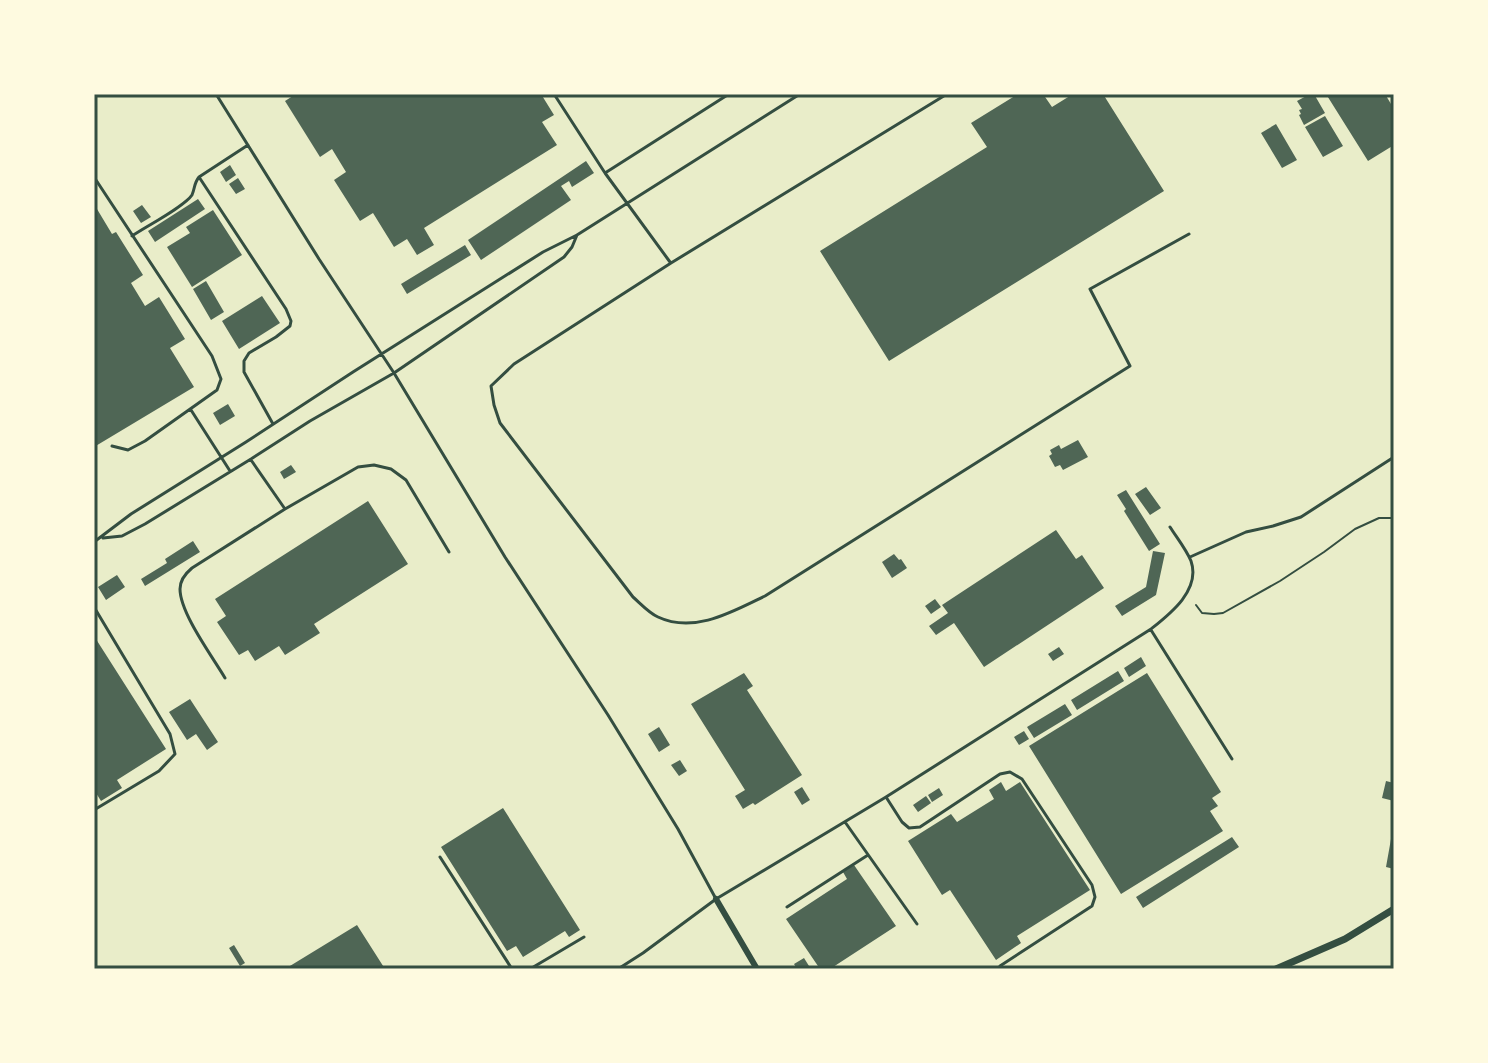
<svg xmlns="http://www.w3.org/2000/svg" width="1488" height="1063" viewBox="0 0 1488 1063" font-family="'Exo 2',sans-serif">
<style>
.building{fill:#4f6655}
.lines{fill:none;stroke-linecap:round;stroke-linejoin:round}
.path{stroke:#344e41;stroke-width:2}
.service{stroke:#344e41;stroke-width:3}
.minor{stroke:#344e41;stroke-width:6}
.tertiary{stroke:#344e41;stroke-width:7}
.neatline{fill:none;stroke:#344e41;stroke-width:3}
</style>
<rect width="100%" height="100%" fill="#e9edc9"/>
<path class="building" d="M296,94H541L554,115L542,122L557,145L424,228L434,245L417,255L407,239L394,247L373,213L360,221L334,180L346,172L332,149L320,157L285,101Z
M1018,94H1043L1052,107L1073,94H1103L1164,191L889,361L820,251L987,147L971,123Z
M1310,94H1314L1325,113L1304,125L1299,115L1301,114L1299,110L1302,109L1297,101Z
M1326,94H1385L1394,109V145L1368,161Z
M1325,116L1343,146L1323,157L1305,127Z
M1276,124L1297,160L1282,168L1261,133Z
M586,161L594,173L572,187L569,181L561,186L571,200L481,260L468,240Z
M230,165L236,175L226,182L220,172Z
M238,178L245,189L236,194L229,184Z
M198,199L205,209L155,242L148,231Z
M94,204L112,234L116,232L143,275L131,283L145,306L159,297L185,339L170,348L194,387L94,447Z
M142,205L151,217L141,223L133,211Z
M213,210L242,255L192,287L167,247L190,233L186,227Z
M465,245L471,255L407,294L401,284Z
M206,281L224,312L211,320L193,289Z
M262,296L280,323L239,349L222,321Z
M228,404L235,416L220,425L213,413Z
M1078,440L1088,457L1063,470L1060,465L1055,467L1049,456L1052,454L1050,450L1059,445L1061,449Z
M291,465L296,472L284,479L280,472Z
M1146,487L1161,508L1150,515L1135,494Z
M1126,490L1160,544L1149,551L1124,511L1126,509L1117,495Z
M368,501L408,564L314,624L320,633L285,655L279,646L255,661L248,650L239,655L217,622L226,616L215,599Z
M1056,530L1076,559L1082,555L1104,588L984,667L954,623L936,635L929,626L948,613L942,605Z
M193,541L200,552L145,586L141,579L167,563L165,559Z
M1153,551L1165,553L1156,595L1122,616L1115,606L1146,587Z
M894,554L899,560L901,559L907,568L892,578L882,562Z
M117,575L125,587L106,600L98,587Z
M935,599L941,607L931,614L925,606Z
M94,636L166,749L117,780L122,788L101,801L96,793L94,794Z
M1059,647L1064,654L1053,661L1048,654Z
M1141,657L1146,666L1129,677L1124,668Z
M1118,671L1124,681L1077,710L1071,700Z
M744,673L753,686L747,690L802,775L755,805L753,803L743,809L735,796L745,790L691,704Z
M1147,673L1221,792L1212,798L1218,806L1210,811L1223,831L1121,894L1029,746Z
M190,699L218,742L207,750L196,734L187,740L169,712Z
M1065,704L1072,715L1034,738L1027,727Z
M659,727L670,745L659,752L648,734Z
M1024,731L1029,739L1019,745L1014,737Z
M680,760L687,771L679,776L671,765Z
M1386,781L1394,783V801L1382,798Z
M1001,782L1006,791L1020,782L1090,890L1017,936L1021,943L996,960L950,890L942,895L908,841L951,814L957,822L994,799L989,790Z
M802,787L810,800L802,805L794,792Z
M939,788L943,795L932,802L928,795Z
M926,796L931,803L918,812L913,805Z
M503,808L580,930L569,937L565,931L523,957L516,946L507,951L441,847Z
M1232,837L1239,847L1143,908L1136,897Z
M1391,839L1394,840V869L1386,867Z
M854,865L896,926L830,969H820L786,919L847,879L843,872Z
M357,925L385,969H285Z
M234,945L245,963L240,966L229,948Z
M804,958L809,966L804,969H797L794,964Z"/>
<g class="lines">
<path class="path" d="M1196,605L1202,613L1214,614L1223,613L1280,581L1324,552L1355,529L1379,518H1394"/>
<path class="service" d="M216,94L319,259L394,373L505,557L608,715L678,829L716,899
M554,94L605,173L670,262
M947,94L671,263L514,364L491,386L494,405L500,423L633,597C641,604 649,613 658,617C694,634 732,612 765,596L1130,366L1090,289L1189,234
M605,173L729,94
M94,177L212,356L221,379L217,390L145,441L128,450L112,446
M199,177L286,309L291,321L290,326L276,337L249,353L244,361V372L273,424
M132,236C145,227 184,207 192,195C195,188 194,183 199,177L248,145
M191,410L230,471
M285,509L358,467L374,465L391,469L406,480L449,552
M103,538L122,536L145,524L251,459L310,421L394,373L564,257L572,247L577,235
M94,542L131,514L246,442L353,372L543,252L577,235L800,94
M1190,557L1246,532L1273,526L1301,517L1394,457
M94,607L170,734L175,754L159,771L94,810
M1151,630L1232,759
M225,678C212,656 180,613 180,589C180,580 186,573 192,568L285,509L251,460
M886,797L902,822L909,828L920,827L1000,774L1010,772L1022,779L1092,885L1095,897L1092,906L1000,966
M845,822L917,924
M440,857L512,969
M787,907L868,855
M530,969L584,937
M618,969L643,953L716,899L886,797L1151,629C1170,614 1201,590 1191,561C1186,549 1177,538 1170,527"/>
<path class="minor" d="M716,899L757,969"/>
<path class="tertiary" d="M1276,969L1345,939L1394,909"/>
</g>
<rect width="1488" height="1063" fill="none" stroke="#fefae0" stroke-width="192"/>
<rect x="96" y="96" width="1296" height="871" class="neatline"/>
</svg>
